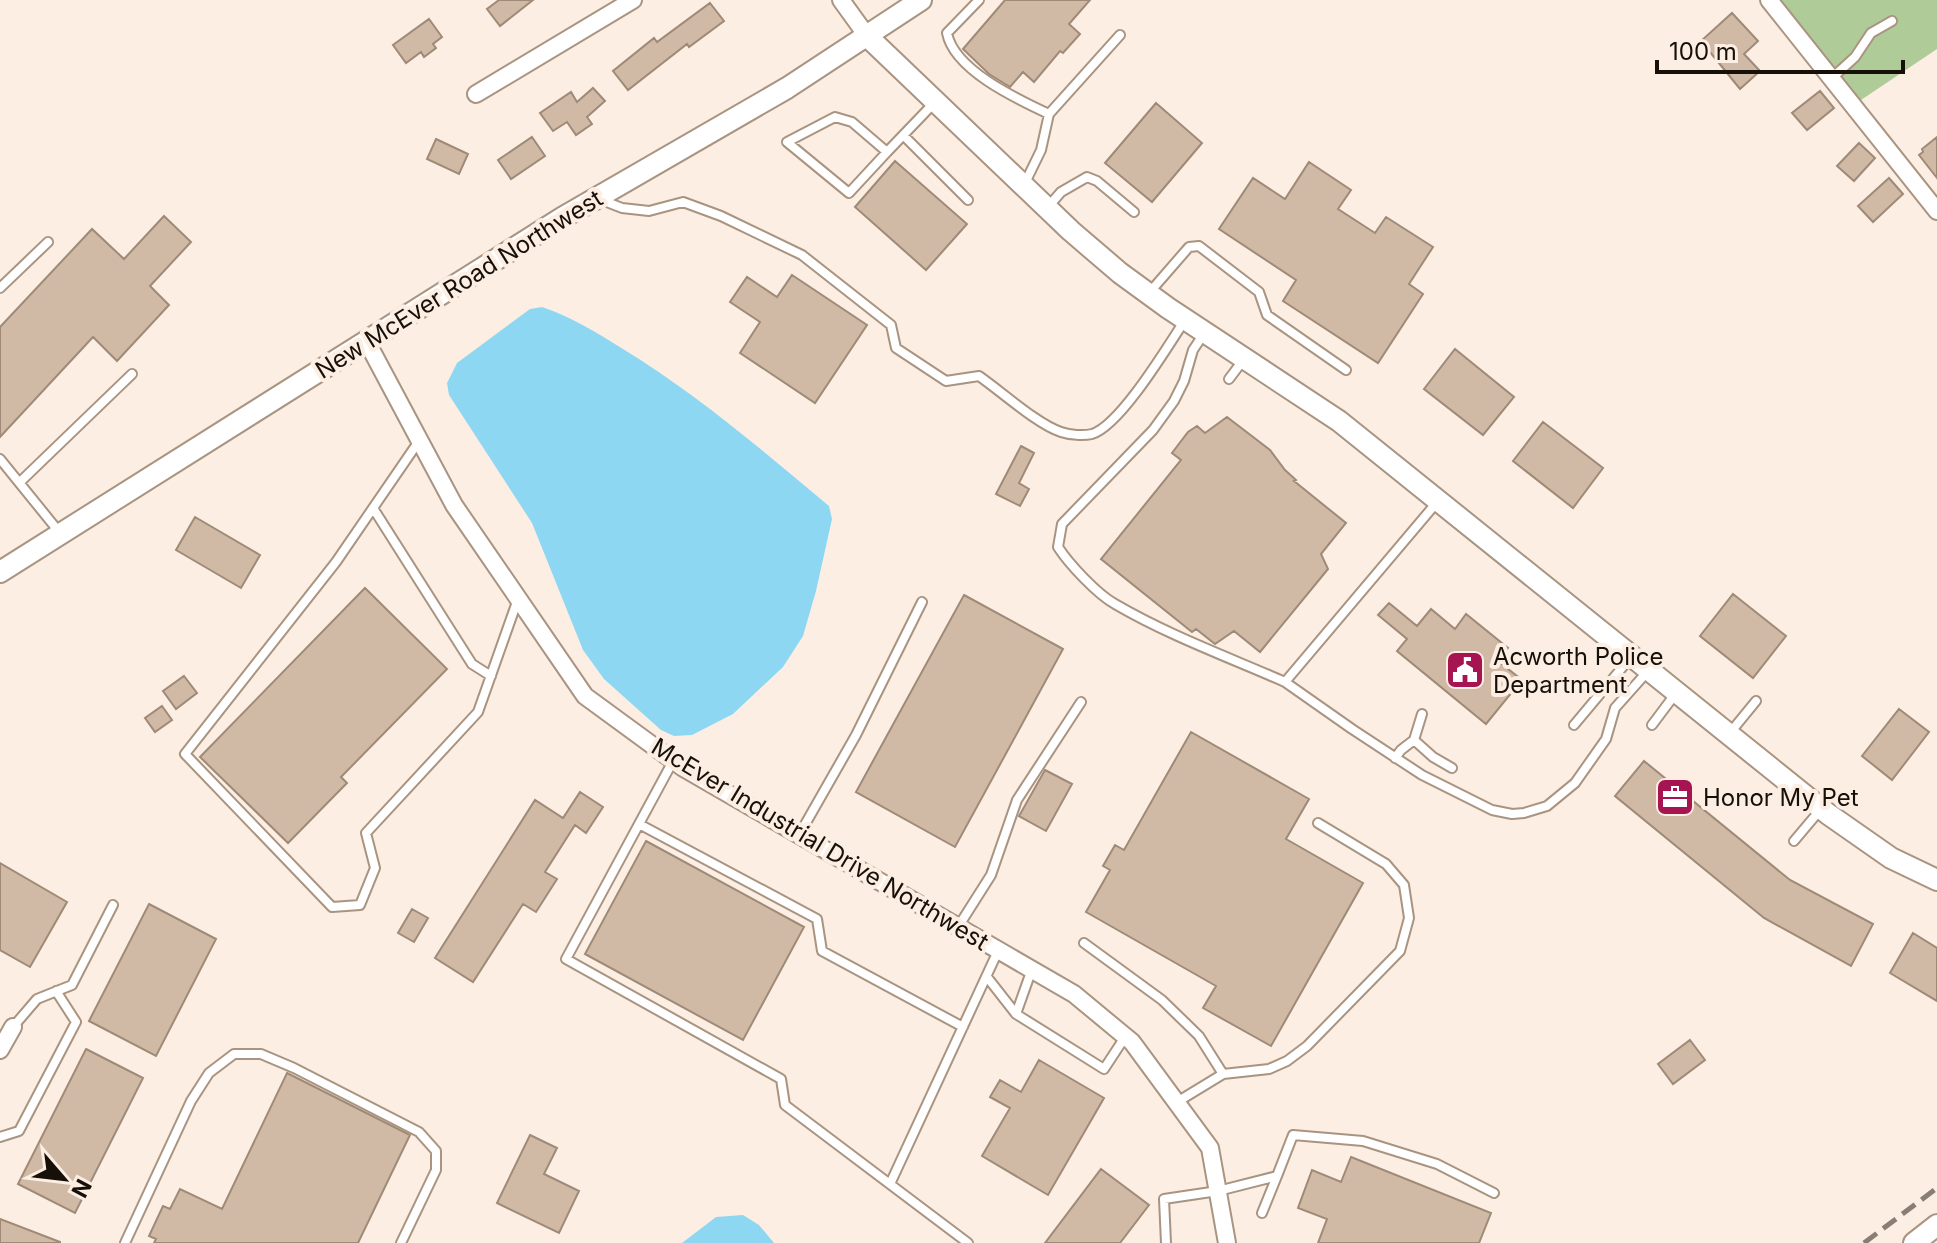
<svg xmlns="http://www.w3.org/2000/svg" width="1937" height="1243" viewBox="0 0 1937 1243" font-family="Inter,sans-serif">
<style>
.green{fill:#afcb98}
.water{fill:#8ed7f2}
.building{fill:#d0baa6;stroke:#9f8a77;stroke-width:2}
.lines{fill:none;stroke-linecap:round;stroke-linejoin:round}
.service-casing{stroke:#a99481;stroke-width:12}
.minor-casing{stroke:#a99481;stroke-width:20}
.tertiary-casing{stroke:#a99481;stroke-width:24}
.service{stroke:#fff;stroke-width:8}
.minor{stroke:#fff;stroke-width:16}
.tertiary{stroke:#fff;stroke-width:20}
.rail{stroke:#887e74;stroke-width:5;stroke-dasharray:16 8;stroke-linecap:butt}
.labels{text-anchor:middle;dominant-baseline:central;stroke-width:8;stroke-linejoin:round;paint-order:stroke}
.street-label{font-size:24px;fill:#171009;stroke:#fceee2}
.poi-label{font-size:24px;fill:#171009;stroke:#fceee2;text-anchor:start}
</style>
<rect width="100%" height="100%" fill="#fceee2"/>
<path class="green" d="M1777,0H1937V49L1858,102Z"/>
<path class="water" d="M542,307C572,317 597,333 623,349C698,395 762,450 829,506L832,519L816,591L803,636L783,667L733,714L692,735L674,736L661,730L604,679L583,650L532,523L449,395L447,383L457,363L530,309Z
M743,1215L759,1225L774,1243H682L716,1217Z"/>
<path class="building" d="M499,0H533L500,26L487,9Z
M1005,0H1090L1069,24L1080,34L1063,53L1060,51L1034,82L1023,72L1010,87L989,74L963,49Z
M710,3L724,21L689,47L687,44L628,90L613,71L654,38L657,42Z
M1732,13L1758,41L1744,54L1760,71L1740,89L1701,41Z
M429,19L442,37L433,44L436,48L424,57L421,52L406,63L393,45Z
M593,88L605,101L587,117L592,124L576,135L567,122L553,131L540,113L571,92L577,102Z
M1820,91L1834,108L1807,130L1792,113Z
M1156,103L1202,143L1152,202L1105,163Z
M532,137L545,156L511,179L498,160Z
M1937,137V178L1919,155L1923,152L1922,149Z
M436,139L468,154L459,174L427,159Z
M1859,143L1875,158L1854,181L1837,166Z
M895,161L967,224L926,270L855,207Z
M1309,162L1351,190L1338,209L1375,233L1386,217L1433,247L1409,284L1423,294L1378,363L1283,301L1296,280L1219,229L1253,178L1285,199Z
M1889,178L1903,194L1873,222L1858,206Z
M164,216L191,242L150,286L169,305L117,361L93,337L0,437V327L92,229L124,259Z
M792,275L867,325L815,403L740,353L760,322L730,302L747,277L777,297Z
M1455,349L1514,397L1483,435L1424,389Z
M1227,417L1270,450L1285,470L1296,480L1294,481L1346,523L1321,554L1328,569L1260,652L1234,631L1215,644L1196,629L1192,632L1101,559L1181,460L1172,453L1188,432L1197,426L1205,433Z
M1543,422L1603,468L1573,508L1513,461Z
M1021,446L1034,453L1019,483L1029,489L1020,506L996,494Z
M195,517L260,555L241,588L176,550Z
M365,588L447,669L341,777L347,783L288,843L200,757Z
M1733,594L1786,636L1753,678L1700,636Z
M964,595L1063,649L955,847L856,792Z
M1389,603L1417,626L1431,609L1455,629L1466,614L1508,648L1498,661L1522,680L1486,724L1397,651L1407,639L1378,615Z
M184,676L197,693L176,709L163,691Z
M162,706L172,720L155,732L145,718Z
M1899,709L1929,732L1892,780L1862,756Z
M1191,732L1309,799L1286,839L1363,883L1271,1046L1203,1008L1216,986L1086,912L1110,870L1103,866L1115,845L1124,850Z
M1644,761L1790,880L1873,924L1851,966L1764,918L1615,796Z
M1045,770L1072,784L1046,831L1019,816Z
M580,792L603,807L586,833L575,825L545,872L557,879L536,912L523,904L473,982L435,958L535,800L563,818Z
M646,841L804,927L743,1040L585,954Z
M0,863L67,902L30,967L0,950Z
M149,904L216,939L156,1056L89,1021Z
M412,909L428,918L414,942L398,933Z
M1913,933L1937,948V1001L1890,973Z
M1690,1040L1705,1060L1673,1084L1658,1064Z
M86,1049L143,1078L75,1213L18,1184Z
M1039,1060L1104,1098L1048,1195L982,1156L1010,1108L990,1097L1000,1080L1021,1092Z
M287,1073L410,1135L358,1243H154L156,1239L149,1236L163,1206L170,1209L180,1189L222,1209Z
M530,1135L557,1148L544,1174L579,1191L559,1233L497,1203Z
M1351,1157L1491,1213L1479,1243H1318L1327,1219L1298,1208L1312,1170L1341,1182Z
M1101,1169L1149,1205L1120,1243H1045Z
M0,1219L60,1242V1243H0Z"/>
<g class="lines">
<g class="service-casing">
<path id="service" d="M979,0L947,33C954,70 1017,99 1049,114
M1832,78L1855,57L1871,33L1892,21
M904,136L968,200
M887,152L849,193L787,142L835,117L852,122L887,152L935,102
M1024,185L1041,150L1049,114L1120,35
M599,199L622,208L649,211L683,202L721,216L802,255L891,325L896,348L946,381L979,376C1002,392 1037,424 1061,432C1070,435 1083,436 1092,434C1120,426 1168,346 1185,320
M1047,208L1061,192L1087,177L1097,181L1134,212
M0,288L48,242
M1149,293L1189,247L1199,246L1259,292L1267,315L1346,370
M1205,332L1193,350L1184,381L1174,401L1153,430L1062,524L1058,547C1069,564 1097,594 1115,604C1168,635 1228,657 1285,682
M1229,379L1244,359
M419,441L336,562L185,754L332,907L360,905L375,868L366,833L478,712L518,599
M0,459L60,533
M20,482L132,374
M1438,501L1285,682L1352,729L1422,775L1492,810L1512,814L1524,813L1547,806L1575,783L1606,739L1615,708L1648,671
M373,508L472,664L491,676
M1422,714L1414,740L1433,757L1452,768
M1574,725L1631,657
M1652,725L1676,693
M1729,734L1756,701
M1395,758L1401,750L1414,740
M673,761L566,959L781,1079L785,1105L968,1243
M639,824L817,919L822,951L963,1027
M799,835L856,735L922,602
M1794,841L1821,809
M958,927L991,875L1017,800L1081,702
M1084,943L1162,1000L1199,1036L1223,1074
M987,977L1016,1014L1104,1069L1125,1037
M1016,1014L1032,969
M13,1027L37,999L72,985L113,905
M1177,1102L1223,1074L1269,1069L1287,1061L1307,1046L1400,951L1409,918L1404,885L1386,864L1318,823
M0,1137L19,1131L76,1022L56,991
M890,1184L998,951
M1262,1213L1277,1176
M125,1243L191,1101L209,1073L234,1054H261L294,1068L419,1132L436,1151V1170L401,1243
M1166,1243L1164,1199L1218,1191L1277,1176L1293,1135L1363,1141L1437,1164L1494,1193"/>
</g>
<g class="minor-casing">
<path id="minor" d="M841,0L867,36
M1769,0L1937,211
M476,94L633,0
M367,342L454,505L585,696L682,767L1074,994L1132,1042L1210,1148L1227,1243
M0,1050L13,1027"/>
</g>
<g class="tertiary-casing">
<path id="tertiary" d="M867,36L1071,231L1120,273L1168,308L1339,421L1828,814L1891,858L1937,880
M0,572L562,218L787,88L921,0
M1914,1243L1937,1225"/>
</g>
<use href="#service" class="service"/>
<use href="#minor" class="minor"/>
<use href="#tertiary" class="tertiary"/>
<path class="rail" d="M1864,1243L1937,1188"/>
</g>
<defs>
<g id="civic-square" transform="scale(2)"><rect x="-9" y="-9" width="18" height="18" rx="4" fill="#a61452" stroke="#fceee2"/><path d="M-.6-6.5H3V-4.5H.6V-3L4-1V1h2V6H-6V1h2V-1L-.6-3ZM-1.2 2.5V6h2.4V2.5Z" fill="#fff"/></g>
<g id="office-square" transform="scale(2)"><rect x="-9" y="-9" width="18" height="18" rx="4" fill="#a61452" stroke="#fceee2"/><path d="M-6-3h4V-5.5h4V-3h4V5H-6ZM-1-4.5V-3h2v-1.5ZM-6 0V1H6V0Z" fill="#fff"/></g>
</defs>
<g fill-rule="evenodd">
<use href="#civic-square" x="1465" y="670"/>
<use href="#office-square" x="1675" y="797"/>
</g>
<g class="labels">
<g class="street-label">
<text transform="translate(459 284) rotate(-32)">New McEver Road Northwest</text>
<text transform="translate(820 844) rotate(31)">McEver Industrial Drive Northwest</text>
</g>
<g class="poi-label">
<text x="1493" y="656">Acworth Police<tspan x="1493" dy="28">Department</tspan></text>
<text x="1703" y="797">Honor My Pet</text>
</g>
</g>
<g transform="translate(64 1179) rotate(118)" stroke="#fceee2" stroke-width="6" paint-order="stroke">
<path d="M0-6L14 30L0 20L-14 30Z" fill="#171009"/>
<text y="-12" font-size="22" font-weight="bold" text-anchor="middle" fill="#171009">N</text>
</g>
<path d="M1657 60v12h246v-12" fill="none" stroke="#171009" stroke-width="4"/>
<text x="1669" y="60" font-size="24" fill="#171009" stroke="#fceee2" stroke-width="6" paint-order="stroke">100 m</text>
</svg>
